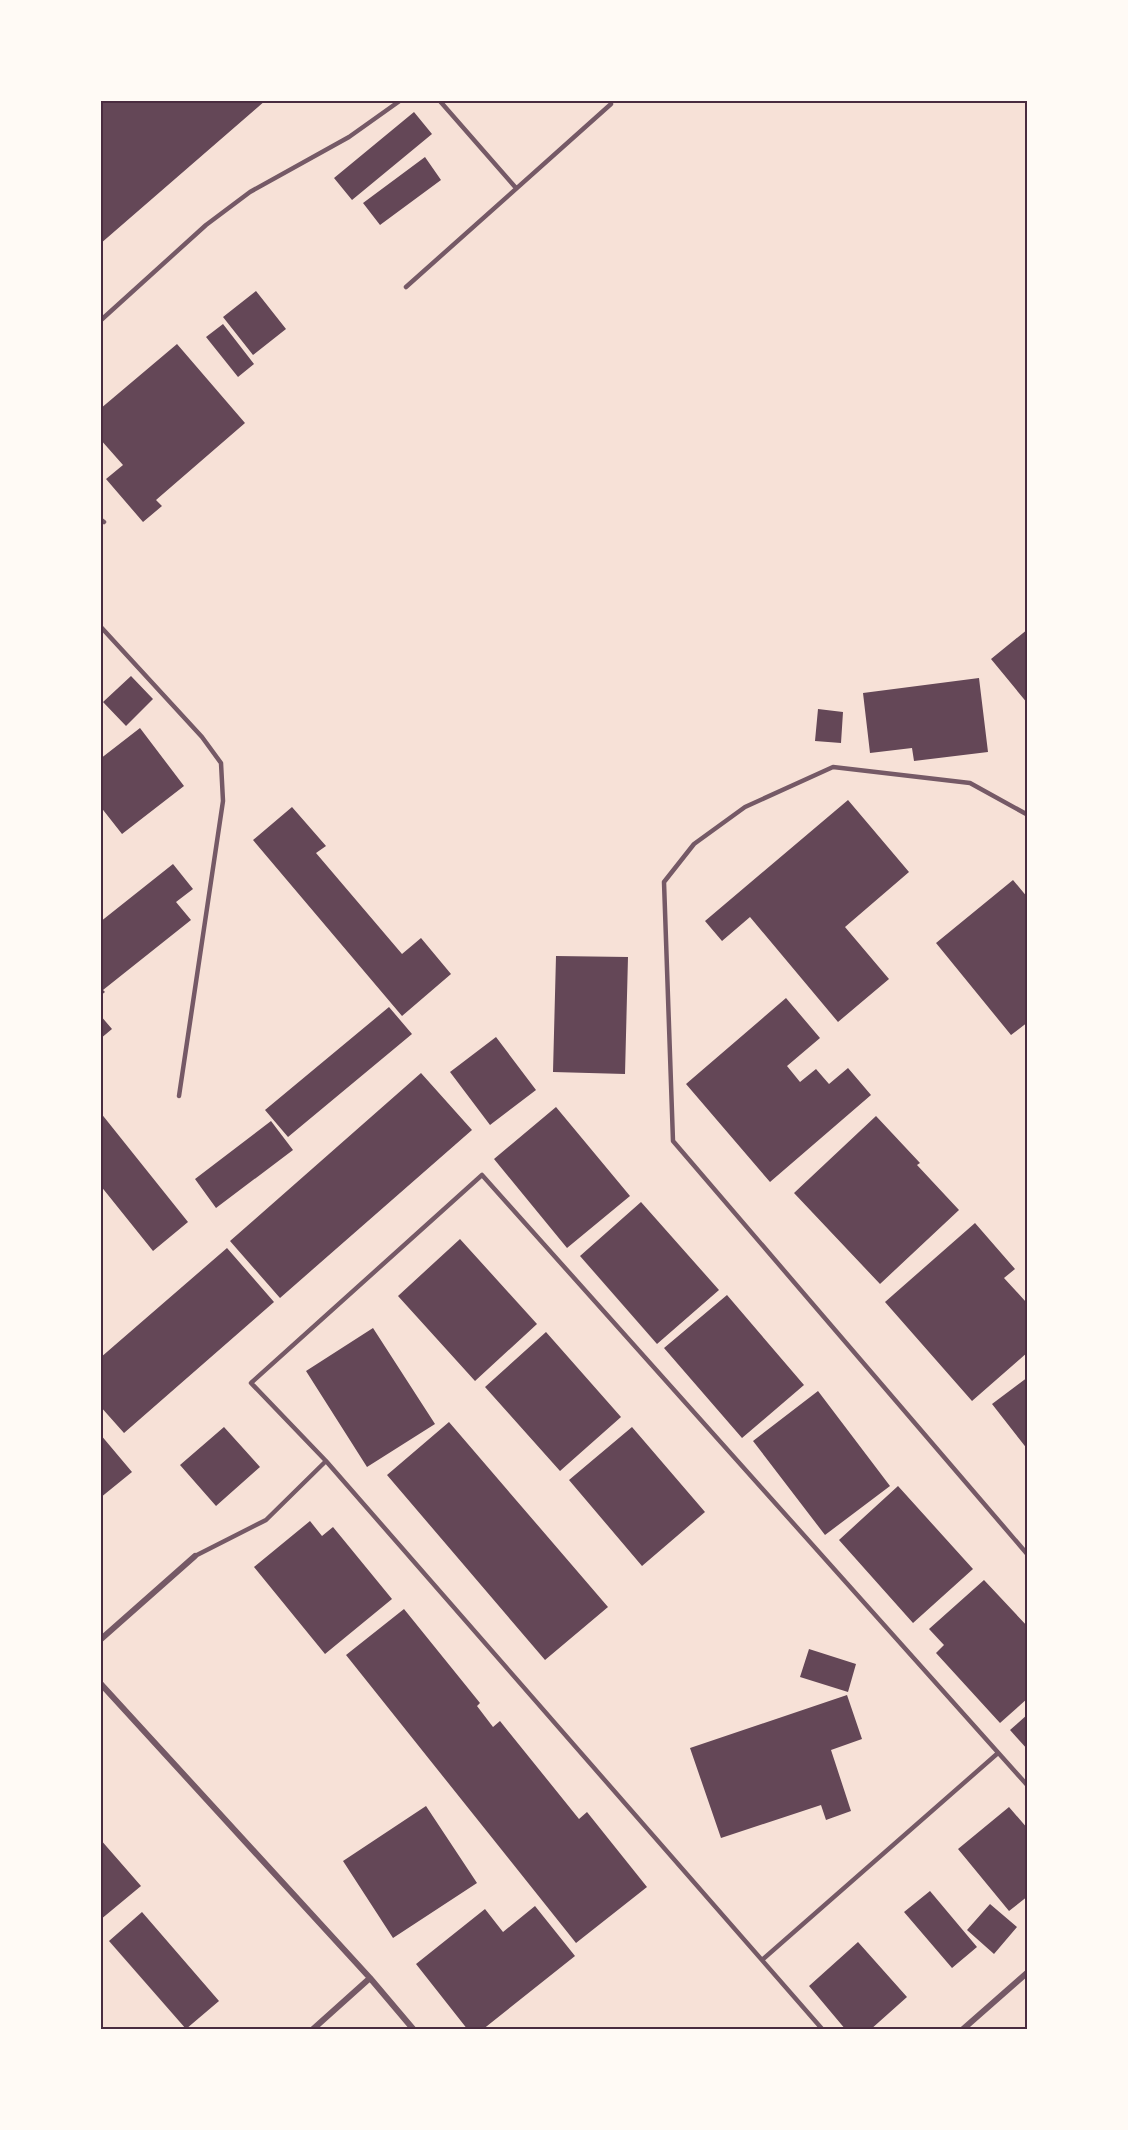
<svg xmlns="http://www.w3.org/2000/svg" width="1128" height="2130" viewBox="0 0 1128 2130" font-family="Bitter,serif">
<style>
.building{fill:#644757}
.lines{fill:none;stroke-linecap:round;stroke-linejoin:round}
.service{stroke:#755966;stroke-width:4.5}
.minor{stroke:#755966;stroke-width:6}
.neatline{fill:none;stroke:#4a2c40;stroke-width:2}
</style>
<rect width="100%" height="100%" fill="#f7e1d7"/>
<path class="building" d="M100,100H266L100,244Z
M414,112L432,134L352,200L334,178Z
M425,157L441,180L380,225L363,203Z
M256,291L286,329L253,355L223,317Z
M223,324L254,364L238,377L206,337Z
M177,344L245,423L156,500L162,506L143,522L106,479L123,465L100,439V409Z
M1028,629V704L991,659Z
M131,676L153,699L126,726L103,702Z
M979,678L988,752L914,761L912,748L870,753L863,693Z
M818,709L843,712L841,743L815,741Z
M140,728L184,786L122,834L100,806V759Z
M848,800L909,872L845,927L889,979L838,1022L750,917L722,941L705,921Z
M292,807L326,846L316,853L402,954L421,938L451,974L402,1016L253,840Z
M173,864L193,889L176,902L191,920L103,990L105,992L100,996V922Z
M1013,880L1028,898V958L1025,960L1028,963V1022L1011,1035L936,943Z
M556,956L628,957L625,1074L553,1072Z
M786,998L820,1038L787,1066L800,1082L816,1069L829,1084L848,1068L871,1095L770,1182L686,1084Z
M389,1007L412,1034L288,1137L265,1110Z
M100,1015L112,1029L100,1039Z
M496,1037L536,1090L490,1125L450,1072Z
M421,1073L472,1130L280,1298L230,1241Z
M556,1107L630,1196L567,1248L494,1159Z
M100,1112L188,1222L153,1251L100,1185Z
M876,1116L920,1163L917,1165L959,1210L880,1284L794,1193Z
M271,1121L293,1150L216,1208L195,1179Z
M641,1202L719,1290L657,1344L580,1256Z
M975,1223L1015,1269L1004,1278L1026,1302L1028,1301V1352L972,1401L885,1302Z
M460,1239L537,1324L475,1381L398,1296Z
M227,1248L274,1302L124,1433L100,1406V1358Z
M727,1295L804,1385L742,1438L664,1348Z
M373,1328L435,1424L367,1467L306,1371Z
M546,1332L621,1417L560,1471L485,1387Z
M1028,1377V1450L992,1404Z
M818,1391L890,1486L825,1535L753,1441Z
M449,1422L608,1607L545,1660L387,1475Z
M224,1427L260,1467L216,1506L180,1465Z
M632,1427L705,1512L642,1566L569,1480Z
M100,1434L132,1472L100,1498Z
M898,1486L973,1569L913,1623L839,1540Z
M310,1521L322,1536L333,1527L392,1599L325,1654L254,1567Z
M984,1580L1028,1627V1698L1000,1723L936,1653L944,1645L929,1629Z
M404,1609L480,1703L477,1706L493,1727L500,1721L579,1819L587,1812L647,1887L576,1943L346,1655Z
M809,1649L856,1664L848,1692L800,1677Z
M847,1695L862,1739L831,1750L851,1811L826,1820L821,1805L721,1838L690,1748Z
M1028,1714V1750L1010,1730Z
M426,1806L477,1883L393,1938L343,1861Z
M1009,1807L1028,1829V1896L1009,1911L958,1849Z
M100,1839L141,1886L100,1920Z
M930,1891L977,1947L952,1968L904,1912Z
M990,1904L1017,1927L994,1954L967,1930Z
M535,1906L575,1956L482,2030H468L416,1964L485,1909L503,1932Z
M142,1912L219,2001L186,2029L109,1941Z
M858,1942L907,1997L870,2030H846L809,1986Z"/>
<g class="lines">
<path class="service" d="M439,100L516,188
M406,287L611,104
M100,321L206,225L250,192L349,137L401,100
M100,519L104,522
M100,626L202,737L221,763L223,801L179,1096
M1028,815L970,783L833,767L745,807L694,844L664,882L673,1141L1028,1555
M326,1461L823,2030
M195,1556L266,1520L326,1461L251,1383L482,1175L1028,1786
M762,1960L998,1753"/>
<path class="minor" d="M100,1640L195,1556
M100,1683L370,1978L312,2030
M370,1978L414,2030
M962,2030L1028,1972"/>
</g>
<rect width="1128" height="2130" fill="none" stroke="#fffaf5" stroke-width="204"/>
<rect x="102" y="102" width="924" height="1926" class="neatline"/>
</svg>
